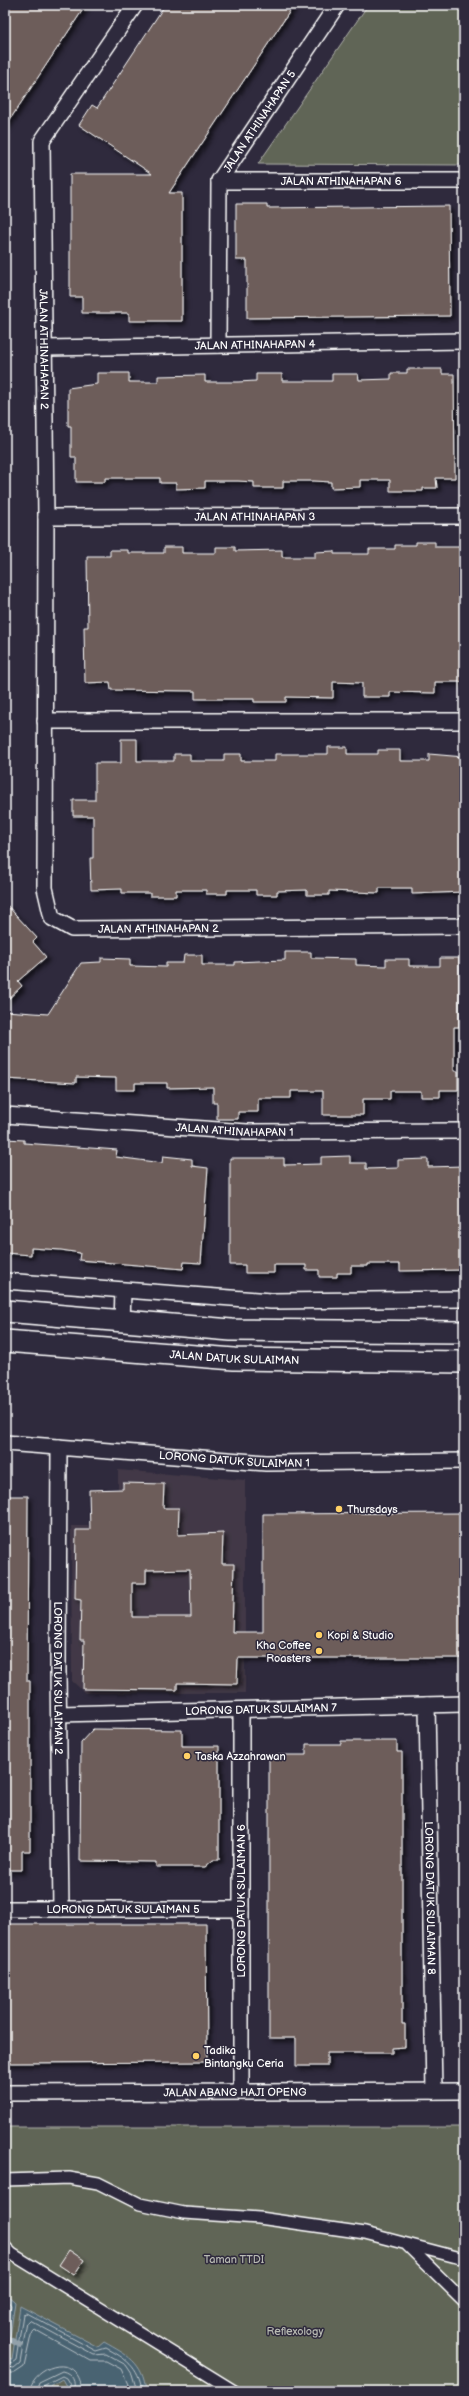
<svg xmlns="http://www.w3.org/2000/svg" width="469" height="2396" viewBox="0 0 469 2396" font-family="'Balsamiq Sans',sans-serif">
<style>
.built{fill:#423946}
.green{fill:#616557;stroke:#b0b2ab}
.water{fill:#4a6372;stroke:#92a1aa}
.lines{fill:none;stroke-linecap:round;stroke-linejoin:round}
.shore{stroke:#b7c1c7;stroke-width:1}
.stream{stroke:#92a1aa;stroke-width:5.5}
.building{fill:#6d5d5a;stroke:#fff;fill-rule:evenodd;filter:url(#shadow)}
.pedestrian-casing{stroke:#fff;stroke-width:14}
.minor-casing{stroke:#fff;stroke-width:18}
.secondary-casing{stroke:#fff;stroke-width:24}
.pedestrian{stroke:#2f2a3d;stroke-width:11}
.minor{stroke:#2f2a3d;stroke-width:15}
.secondary{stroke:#2f2a3d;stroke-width:21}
.poi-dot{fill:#ffd166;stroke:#2f2a3d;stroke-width:1.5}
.labels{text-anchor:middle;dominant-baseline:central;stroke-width:3;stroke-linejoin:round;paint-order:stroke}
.street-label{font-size:11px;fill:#fff;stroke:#2f2a3d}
.poi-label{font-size:11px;fill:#fff;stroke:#2f2a3d;text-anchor:start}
.park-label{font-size:11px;fill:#b8bab3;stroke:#2f2a3d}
</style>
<defs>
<filter id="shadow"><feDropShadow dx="3.5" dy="3.5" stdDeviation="2" flood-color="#0009"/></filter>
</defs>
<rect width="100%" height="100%" fill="#2f2a3d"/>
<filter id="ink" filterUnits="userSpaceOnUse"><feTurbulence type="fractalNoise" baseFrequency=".025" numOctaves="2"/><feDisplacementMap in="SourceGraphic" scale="8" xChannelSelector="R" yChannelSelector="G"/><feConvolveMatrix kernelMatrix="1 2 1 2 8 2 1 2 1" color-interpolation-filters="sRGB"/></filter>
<g filter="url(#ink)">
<path class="built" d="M118,1470L245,1480V1693H85L72,1681L71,1526H118Z"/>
<path class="green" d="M368,5H464V165L258,164Z
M5,2127H464V2391H5Z"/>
<path class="water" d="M5,2293L15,2302L7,2358L12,2359L20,2306L98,2347L104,2342C127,2355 143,2362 146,2391H56L66,2386L62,2379L42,2391H5Z"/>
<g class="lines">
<path class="shore" d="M5,2298L11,2305L5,2345
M5,2361L12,2363L16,2360L23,2314L26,2313L96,2351L106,2348C125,2358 139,2367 142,2391
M5,2367L14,2368L20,2363L27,2322L29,2320L94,2355L106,2354L126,2365L132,2374L137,2391
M5,2373H15L24,2367L32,2331L34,2329L91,2361H106L121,2369L131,2391
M30,2391C30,2372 66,2354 78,2376C81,2381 81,2385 80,2391
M36,2391L39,2382L62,2371C72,2373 77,2382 73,2391
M41,2391L42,2386L62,2376L66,2378L70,2385L65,2391"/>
<path class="stream" d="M5,2337L20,2345"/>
</g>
<path class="building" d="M9,5H86L5,127V11Z
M165,5H294L169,193H182V321H129V313H82V297H70V174H152L79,125L92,105L97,108Z
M236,204H267V208L449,206L450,316L247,318V260H236Z
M407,369H442V374H454L455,478H436L437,488H423V491H390V480H360V487L331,488V482L314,481H283V488H254V482L238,481H205V488L176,489V483H160V478H105V482H76V457H71V426H68V388L97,384V373H129V382H158V376L205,375V382H238L256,381V374H282V381H332V374H358L359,380L391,379V373H407Z
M416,542H435V547H464V682H435V693L390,692V697H362V683L333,682V698L286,697V702H254V699H195V691L111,690L110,682L85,683L84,627H88L87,556H110V550H128V553H164V547H182V553H216V547H235V551L282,550V557H315V552L334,551V554H369V549H395V545H416Z
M121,739H137V761H174V754H190V761H224V754H241V761H275V754H328V747H347V754H378V750H400V761H429V754L464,757V892L412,894V888H379V893L329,891V895H307V890L277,891V895H256V890H227V894H206V890H176V896H150V893H122V889L91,890L90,858H93V816H73V800H95V763H121Z
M5,903L37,938L33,942L46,957L18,981L22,986L5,1002Z
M285,952H311V958L356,959V965L386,966V959H409V966H440V958H459V1027H454V1071H458V1090H440V1097H421V1091H390V1099H363V1115H323V1091H291V1098H258V1112H238V1119H217V1103H213V1087L167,1088V1083H135V1090H116V1078L76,1077V1083L5,1079V1011L48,1014L81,963L101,962V958L130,959V966L166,967V963H183L184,955H202V965H235V962L285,960Z
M5,1139L24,1140V1143L117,1150L116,1157L162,1163L163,1156L192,1159V1166L208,1168L201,1263L184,1262L183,1269L79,1260L80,1253L61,1250L31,1248V1255L5,1253Z
M350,1156V1163H366V1169L398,1168V1160L428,1159V1167L464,1166V1270L400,1271V1264H368V1266H351V1273H337V1277H319V1270H306V1265H274V1273H245V1265H230V1158H284V1165L321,1164V1157Z
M123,1483L164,1484L163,1508H179L178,1535L223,1533L222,1564H234L232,1632H263V1514L464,1513V1658H238L237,1684L177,1683V1690L83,1689L84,1640H80L81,1600L75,1599L76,1530H90L89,1490L123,1489ZM190,1569L191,1617H132V1583H146V1570Z
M5,1496H28L27,1681H30V1851H22V1870H5Z
M93,1729L182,1730V1746H219V1860H213L205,1867H156V1862L80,1861L81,1742Z
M341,1741H397V1752H402V2024H405V2047L392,2048V2053H327V2066H296V2038H269V1755H306V1744H341Z
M5,1924H206L207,2062L5,2063Z
M69,2250L84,2260L74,2275L59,2265Z"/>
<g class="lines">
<g class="pedestrian-casing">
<path id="pedestrian" d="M5,2180L69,2178L98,2183L140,2204L184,2213L259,2218L365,2233L464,2259
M406,2244L464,2301
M5,2247L12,2254L234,2391"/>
</g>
<g class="minor-casing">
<g id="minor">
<path id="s1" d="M135,5L42,141L46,517L45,888L52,918L72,929L464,926"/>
<path id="s2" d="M219,181H464"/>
<path id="s3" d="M218,345L219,181L337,5"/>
<path id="s4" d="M45,348L464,341"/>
<path id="s5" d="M46,517L464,516"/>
<path d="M45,721H464"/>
<path id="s6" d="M5,1115L247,1132L464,1131"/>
<path d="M5,1281L271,1301L464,1299"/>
<path d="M122,1322L123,1291"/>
<path id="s7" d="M5,1443L266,1463L464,1461"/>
<path id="s8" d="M59,1447L58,1671L61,1909"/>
<path id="s9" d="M427,1705L434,2091"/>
<path d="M241,1710V2092"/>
<path id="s10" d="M59,1714L464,1704"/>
<path id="s11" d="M5,1909H241"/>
<path id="s12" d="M5,2093L464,2091"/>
</g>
</g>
<g class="secondary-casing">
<g id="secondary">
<path d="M5,1311L231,1330L464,1332"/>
<path id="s13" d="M5,1341L234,1359L464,1362"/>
</g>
</g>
<use href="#pedestrian" class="pedestrian"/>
<use href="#minor" class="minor"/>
<use href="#secondary" class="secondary"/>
</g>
</g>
<g class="poi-dot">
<circle cx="339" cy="1509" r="4"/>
<circle cx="319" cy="1635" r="4"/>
<circle cx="319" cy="1651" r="4"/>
<circle cx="187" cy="1756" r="4"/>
<circle cx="196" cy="2056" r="4"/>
</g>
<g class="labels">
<g class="street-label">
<text stroke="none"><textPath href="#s3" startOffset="236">JALAN ATHINAHAPAN 5</textPath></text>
<text stroke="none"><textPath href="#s2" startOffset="122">JALAN ATHINAHAPAN 6</textPath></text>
<text stroke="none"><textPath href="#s4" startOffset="210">JALAN ATHINAHAPAN 4</textPath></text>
<text stroke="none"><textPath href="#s1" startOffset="373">JALAN ATHINAHAPAN 2</textPath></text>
<text stroke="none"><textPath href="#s5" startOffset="209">JALAN ATHINAHAPAN 3</textPath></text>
<text stroke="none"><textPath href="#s1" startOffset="1052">JALAN ATHINAHAPAN 2</textPath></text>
<text stroke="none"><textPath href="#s6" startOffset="230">JALAN ATHINAHAPAN 1</textPath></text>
<text stroke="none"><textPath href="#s13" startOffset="230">JALAN DATUK SULAIMAN</textPath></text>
<text stroke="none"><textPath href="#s7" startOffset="230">LORONG DATUK SULAIMAN 1</textPath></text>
<text stroke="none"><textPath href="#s8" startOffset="231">LORONG DATUK SULAIMAN 2</textPath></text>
<text stroke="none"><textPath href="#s10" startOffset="202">LORONG DATUK SULAIMAN 7</textPath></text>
<text stroke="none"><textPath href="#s9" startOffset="193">LORONG DATUK SULAIMAN 8</textPath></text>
<text transform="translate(241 1901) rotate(-90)">LORONG DATUK SULAIMAN 6</text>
<text stroke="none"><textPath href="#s11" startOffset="118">LORONG DATUK SULAIMAN 5</textPath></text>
<text stroke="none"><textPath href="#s12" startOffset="230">JALAN ABANG HAJI OPENG</textPath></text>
</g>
<g class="poi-label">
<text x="347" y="1509">Thursdays</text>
<text x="327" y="1635">Kopi &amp; Studio</text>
<text x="311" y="1645" text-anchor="end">Kha Coffee<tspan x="311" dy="13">Roasters</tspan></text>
<text x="195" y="1756">Taska Azzahrawan</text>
<text x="204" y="2050">Tadika<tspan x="204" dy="13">Bintangku Ceria</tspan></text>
</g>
<g class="park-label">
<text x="234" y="2259">Taman TTDI</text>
<text x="295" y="2331">Reflexology</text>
</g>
</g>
<rect width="469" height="2396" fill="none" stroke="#2f2a3d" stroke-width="20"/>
<rect x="10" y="10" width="449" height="2376" fill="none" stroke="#fff" stroke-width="1.5" filter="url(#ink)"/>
</svg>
